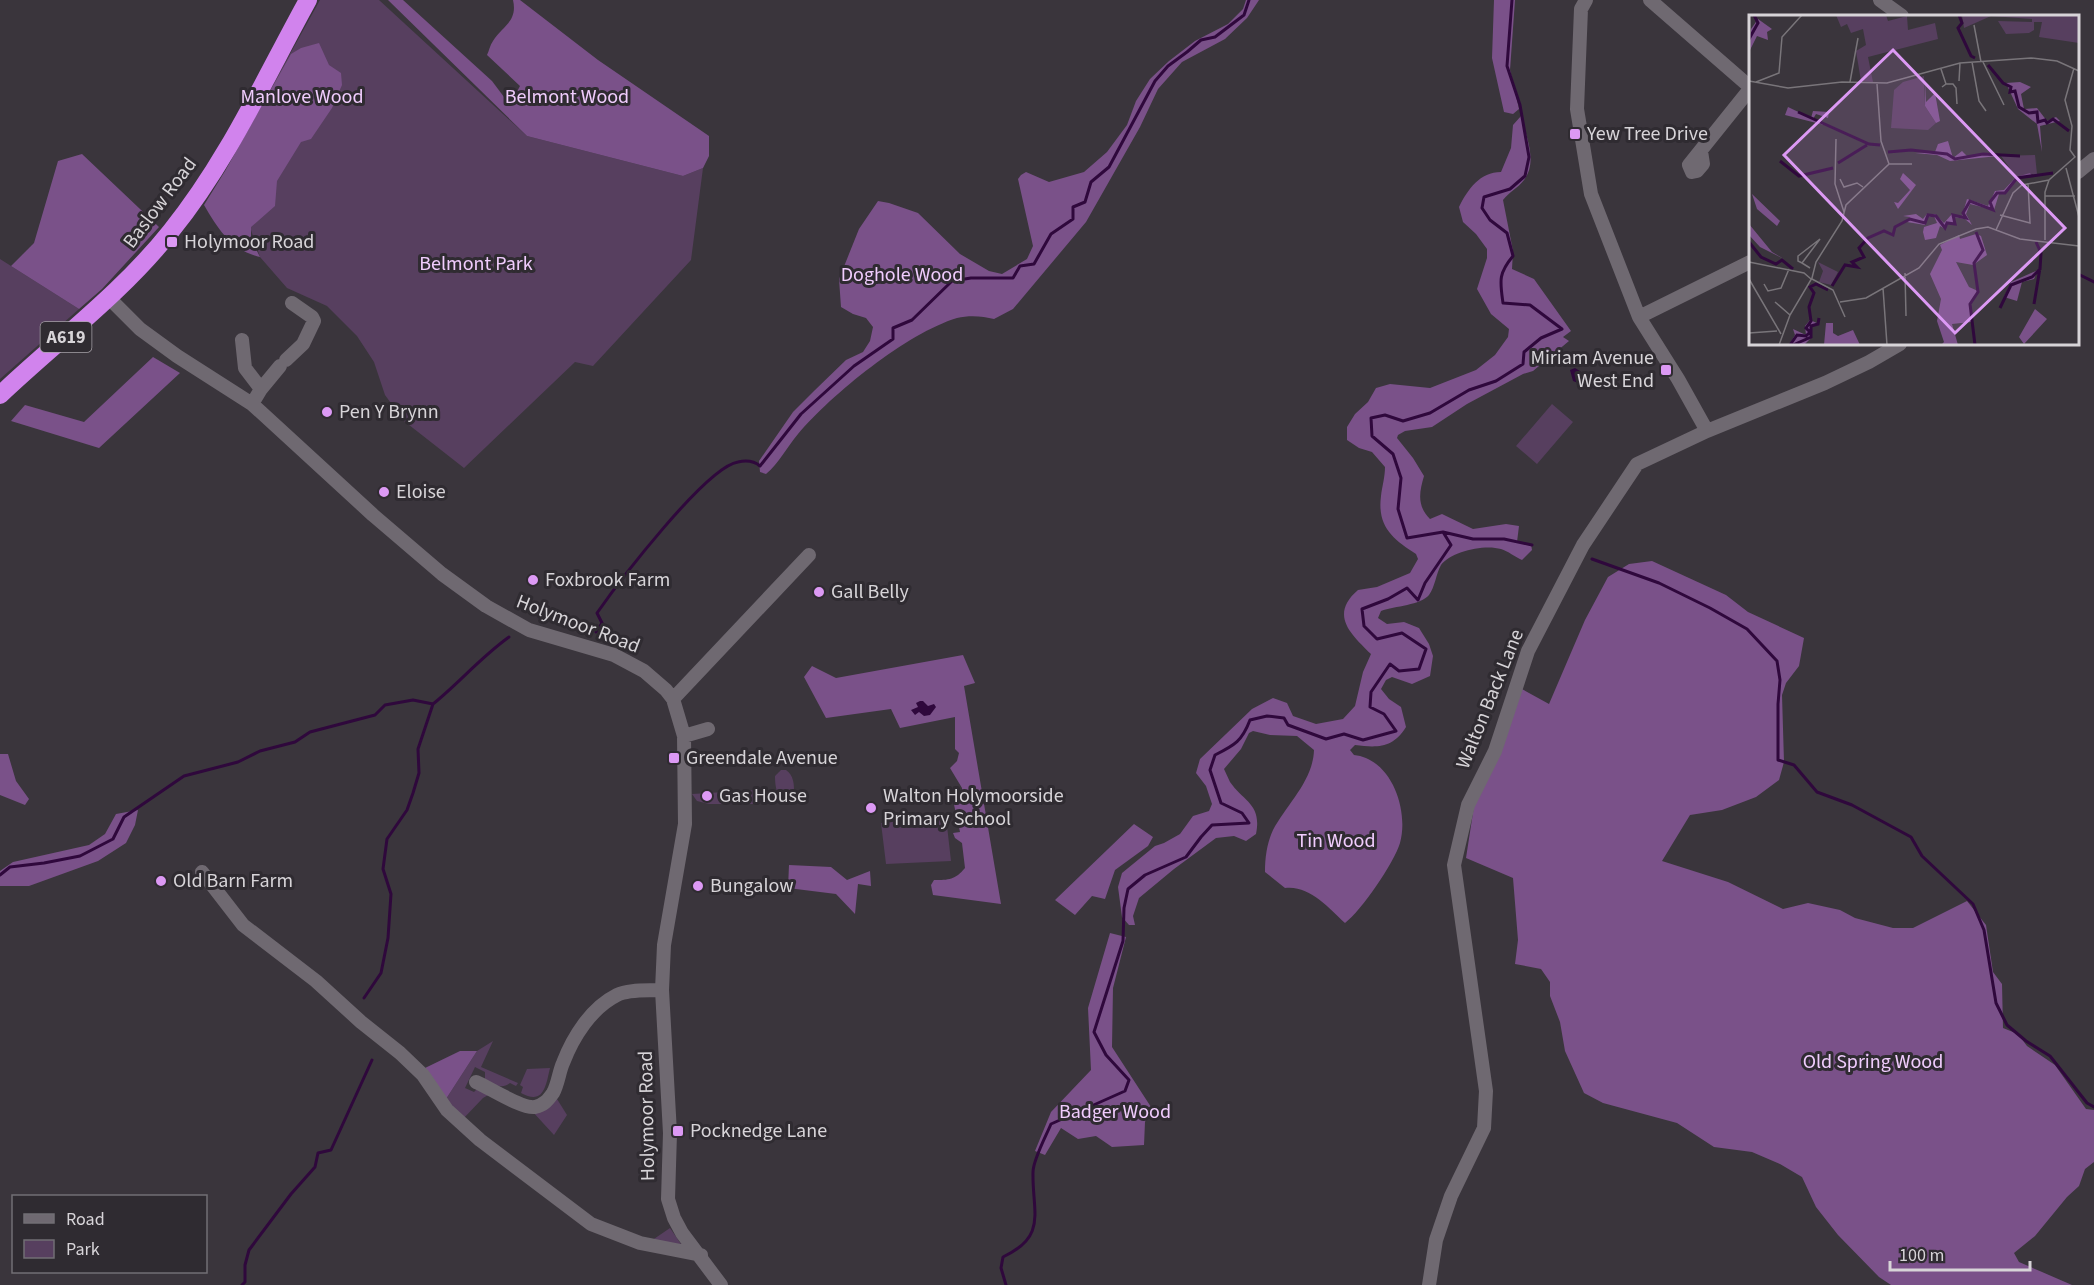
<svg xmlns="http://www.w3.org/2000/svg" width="2094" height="1285" viewBox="0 0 2094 1285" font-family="'Source Sans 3',sans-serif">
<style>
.green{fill:#573f5f}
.forest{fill:#7a5189}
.water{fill:#2f083c}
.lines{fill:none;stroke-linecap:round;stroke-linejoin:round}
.stream{stroke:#2f083c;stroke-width:3}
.minor{stroke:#6f6971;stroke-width:14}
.highway{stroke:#d183ed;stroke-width:18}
.poi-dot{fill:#dc99f4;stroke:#2f2b31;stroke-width:2}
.labels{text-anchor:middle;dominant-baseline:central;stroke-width:6;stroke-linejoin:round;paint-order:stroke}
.shield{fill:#2f2b31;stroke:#a5a1a6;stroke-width:1.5}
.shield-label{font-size:18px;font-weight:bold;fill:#d7d4d8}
.park-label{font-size:20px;fill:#f0ccfd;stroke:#2f2b31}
.poi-label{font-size:20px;fill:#d7d4d8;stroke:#2f2b31;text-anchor:start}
.street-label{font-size:20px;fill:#d7d4d8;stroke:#2f2b31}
.inset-river{fill:none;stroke:#2f083c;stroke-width:3}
.inset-road{fill:none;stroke:#79757a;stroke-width:1.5}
.view{fill:#dc99f4;fill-opacity:0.15;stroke:#dc99f4;stroke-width:3}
.inset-edge{fill:none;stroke:#d7d4d8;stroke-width:3}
</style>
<rect width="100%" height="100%" fill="#3a353c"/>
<path class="green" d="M320,0H379L527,136L683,176L703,168L691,260L593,366L575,362L464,468L404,421L385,395L374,362L357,336L327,306L287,288L260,257L250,227V126Z
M0,259L79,309L0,379Z
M1552,404L1573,422L1537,464L1516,446Z
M781,770H786C794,776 794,784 794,793L785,799L780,798C776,791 775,784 775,776Z
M756,790L757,794H765L758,804H709L697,801L692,794Z
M946,817L951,861L886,864L881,823Z
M493,1041L481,1067L518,1083L516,1086L510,1083C501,1090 494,1084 485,1080V1072L475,1067L465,1088L474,1092L478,1088L490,1094L483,1098L462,1120L446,1099L477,1051Z
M550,1068C546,1085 544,1106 521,1093L523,1087L520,1085L527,1069Z
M557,1099L567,1115L554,1135L532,1111Z
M670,1228L683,1247L651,1241Z"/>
<path class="forest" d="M388,0H403L492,81L510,105L520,86L487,55C489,51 490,45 493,41C502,26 518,22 513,0H520L598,60L709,136V156L703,168L683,176L527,136Z
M1246,0H1259L1247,18L1225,39L1182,62L1158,89L1140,127L1086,222L1013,309L994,319C983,316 969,315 957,318C907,333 832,394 798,434C787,447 779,463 766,474L760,472L759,461L793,412L815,390L846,360L863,352L870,341L873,327L866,318L853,314L841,307L839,279L859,229L878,201L889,203L918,213L960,254L989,271L1002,274L1027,259L1033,246L1018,179L1021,175L1026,172L1049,182L1084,172L1107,152L1127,125L1136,101L1150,79L1169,61L1195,41L1228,24L1243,9Z
M1494,0H1515L1510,70L1519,109L1513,114L1504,112L1492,58Z
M319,43L329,65L341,73L342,85L332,108L311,139L301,142L277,181L275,206L251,227V239L260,257C231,250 218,229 204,205L225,171L291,54L301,48Z
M1521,116C1526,136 1538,162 1524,180C1518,188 1509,192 1503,200L1513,251L1512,269L1534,279L1571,331L1563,337L1569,341L1533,371L1523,374L1467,404L1432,427L1405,431L1398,435L1397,438L1413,458L1424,476C1419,493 1417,506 1430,519L1442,514L1473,529L1506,524L1519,526L1517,542L1531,544L1532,550L1522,560C1515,557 1508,551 1501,549C1485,544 1451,551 1441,565C1436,574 1435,587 1429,595C1421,605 1395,606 1381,611L1378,618L1387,624L1404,622L1419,628L1429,644L1433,656L1430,676L1412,684L1392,677L1386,680L1381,689L1389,699L1401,707L1406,727C1393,748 1378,748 1355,745L1350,750L1354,755C1392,759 1409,811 1400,843C1394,863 1361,911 1345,923C1328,907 1309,885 1285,888L1265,872C1265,857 1267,843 1273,830C1287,804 1313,781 1314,750L1297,736L1270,735L1253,731L1249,733L1241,749L1224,769C1226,773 1228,778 1230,782C1244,802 1262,804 1256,834L1246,841L1234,836L1216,838L1174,869L1139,898L1133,916L1135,925H1129L1122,917L1118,887L1122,873L1155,846L1164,843L1180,834L1193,816L1209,811L1212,804L1206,786L1196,773L1200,759L1252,709L1273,698L1287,703L1293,716L1316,724L1343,719L1355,706L1363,672L1371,654C1351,634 1329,615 1358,590L1377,587L1410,573L1418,559L1416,554C1393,539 1377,527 1381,496C1382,487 1385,477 1385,467L1372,452L1359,448L1347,440V427L1355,414L1368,402L1376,388L1390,384L1430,388L1476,370L1495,355L1508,337L1509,329L1491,314L1477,289L1487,258V249L1476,234L1463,222L1459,207C1468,189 1480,172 1501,172L1511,148L1513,125Z
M82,154L159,227L102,289L79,309L11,266L34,243L58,161Z
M153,357L180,373L99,448L11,421L25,405L84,422Z
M1652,561L1726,595L1748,612L1804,638L1799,666L1786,683L1782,695L1784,762L1779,780L1756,797L1722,810L1690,815L1662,861L1728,882L1783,909L1808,903L1840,910L1855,918L1893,928H1913L1967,901L1986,925L1993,972L2002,984L2003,1028L2018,1034L2027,1046L2055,1065L2086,1109L2094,1110V1162L2085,1169L2079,1186L2067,1197L2035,1236L2014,1253L2019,1262L2072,1285H1891L1879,1277L1838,1235L1816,1207L1802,1177L1780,1164L1752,1152L1714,1147L1677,1123L1603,1103L1584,1093L1565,1051L1560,1022L1550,996V982L1541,969L1515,964L1518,940L1513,878L1466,858L1474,806L1520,688L1549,704L1585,620L1608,577L1629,564Z
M963,655L975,683L964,686L1001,904L933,895L931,885L934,880C949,880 955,880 965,868L962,843L955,838L953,833L960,832L953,800L962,797V788L950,768L957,761L959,753L955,749V717L900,728L891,709L826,718L804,677L812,666L836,678Z
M0,754H8L16,781L29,799L25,805L0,795Z
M138,810L135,825L126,843L98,861L29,886H0V871L13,862L89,845L105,834L116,814Z
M1134,824L1153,837L1148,846L1115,870L1105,899L1092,896L1075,915L1055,900Z
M789,865L831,867L847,880L870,871L871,886L858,884L855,914L836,894L788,888Z
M1110,933L1126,937L1113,988L1112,1047L1151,1107L1145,1122L1144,1145L1112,1147L1096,1136L1078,1139L1061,1128L1045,1155L1035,1151L1051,1112L1091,1070L1088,1008Z
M460,1051H477L446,1099L425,1068Z"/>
<path class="water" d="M1575,368L1580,371L1584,377L1578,383L1573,381L1570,370Z
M920,701H923L928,706L934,704L936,707L930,715L924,716L919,712L915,715L911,710L918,707L916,703Z"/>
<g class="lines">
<path class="stream" d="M2078,274L2094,282
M1443,532L1473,539H1504L1532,545
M1592,559L1659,583L1710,608L1747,629L1777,661L1780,680L1778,704V760L1794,765L1817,792L1852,805L1911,837L1922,856L1973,904L1984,930L1996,1003L2007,1025L2026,1041L2050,1056L2087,1103L2094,1107
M596,632L602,623L597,613C618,583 706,467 738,462C747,460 754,461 760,466L801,414L854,366L893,339V328L912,320L952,281L971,278H1013L1020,266L1034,264L1051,234L1073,219V207L1085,202L1091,182L1109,167L1155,81L1168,66L1187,52L1201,40L1215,37L1244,15L1249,0
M0,875L10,867L44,863L80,856L113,839L124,817L184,776L238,762L260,751L295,742L310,732L375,715L385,705L413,700L433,704C459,683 481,657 509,637
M364,998L381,973L388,938L391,894L383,869L387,839L407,810L413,793L419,773L418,749L433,704
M242,1285L245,1282V1265L249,1250L291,1194L315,1167L318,1153L331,1150L372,1060
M1006,1285L1001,1268L1003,1257C1048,1236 1032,1212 1033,1172C1033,1160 1046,1136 1051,1124L1125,1091L1129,1080L1106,1055L1094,1032L1123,941L1124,908L1128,889L1145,875L1186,857L1201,837L1212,825L1249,823L1242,813L1221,803L1210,770L1215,755C1235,745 1242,741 1250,720L1267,716L1284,718L1288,725L1326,739L1344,734L1363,740L1396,731L1384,714L1370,707L1371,692L1390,664L1399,671L1419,669L1426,649L1402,633L1377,639L1364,626L1362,609L1388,599L1407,588L1418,600L1425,583L1451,545L1443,532L1407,538L1398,509L1401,478L1393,454L1372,436L1371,418L1385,415L1403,421L1430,413L1469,390L1496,381L1523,364L1524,352L1541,338L1562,329L1530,305L1503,303C1500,281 1498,274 1513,256L1507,233L1490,220L1482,208L1484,197L1510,189L1525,176L1529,157L1520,105L1507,66L1512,0"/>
<path class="minor" d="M1586,0L1581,9L1577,109L1591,194L1639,317L1678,379L1707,431
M1650,0L1750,87
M1880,0L1902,16
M1701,151L1703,164L1697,171L1692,172L1689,165L1750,89
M2078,172L2094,159
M109,298L140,329L177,356L252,404L373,515L442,574L486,606L529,630L614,655L644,671L666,690L673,699L684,736L685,824L664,945L662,990L670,1133L668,1199L674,1218L682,1233L721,1285
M1639,317L1750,262
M242,340L245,368L261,389L252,404
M286,360L303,344L314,321L312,317L292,303
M261,389L280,366
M673,699L809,555
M684,736L708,729
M202,872L243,925L316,981L361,1022L400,1053L423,1075L447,1110L480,1140L591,1224L640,1243L701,1255
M476,1082C490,1088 522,1109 535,1107C544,1105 548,1100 553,1093C558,1084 559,1072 563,1063C573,1037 591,1008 617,995C629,989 648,991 662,990
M1429,1285L1436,1240L1451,1196L1484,1128L1486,1091L1454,865L1468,805L1495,751L1528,651L1583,545L1637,464L1707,431L1825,383L1869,362L1900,344"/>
<path class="highway" d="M0,395C58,340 121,294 171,231C227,162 265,78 308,0"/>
</g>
<g class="poi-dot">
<rect x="1569" y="128" width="12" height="12" rx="3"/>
<rect x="166" y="236" width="12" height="12" rx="3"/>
<rect x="1660" y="364" width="12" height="12" rx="3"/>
<circle cx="327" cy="412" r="6"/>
<circle cx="384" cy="492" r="6"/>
<circle cx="533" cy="580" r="6"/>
<circle cx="819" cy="592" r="6"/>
<rect x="668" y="752" width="12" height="12" rx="3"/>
<circle cx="707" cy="796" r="6"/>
<circle cx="871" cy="808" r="6"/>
<circle cx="161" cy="881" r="6"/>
<circle cx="698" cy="886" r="6"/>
<rect x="672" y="1125" width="12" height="12" rx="3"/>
</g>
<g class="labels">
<rect class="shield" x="40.5" y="322" width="51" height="30" rx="4.5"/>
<g class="shield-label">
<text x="66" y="337">A619</text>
</g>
<g class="park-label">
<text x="302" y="97">Manlove Wood</text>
<text x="567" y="97">Belmont Wood</text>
<text x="476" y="264">Belmont Park</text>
<text x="902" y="275">Doghole Wood</text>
<text x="1336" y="841">Tin Wood</text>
<text x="1873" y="1062">Old Spring Wood</text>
<text x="1115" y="1112">Badger Wood</text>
</g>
<g class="poi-label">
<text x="1587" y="134">Yew Tree Drive</text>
<text x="184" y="242">Holymoor Road</text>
<text x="1654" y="358" text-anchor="end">Miriam Avenue<tspan x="1654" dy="23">West End</tspan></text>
<text x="339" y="412">Pen Y Brynn</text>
<text x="396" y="492">Eloise</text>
<text x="545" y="580">Foxbrook Farm</text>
<text x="831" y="592">Gall Belly</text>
<text x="686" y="758">Greendale Avenue</text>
<text x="719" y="796">Gas House</text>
<text x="883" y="796">Walton Holymoorside<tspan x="883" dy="23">Primary School</tspan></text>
<text x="173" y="881">Old Barn Farm</text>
<text x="710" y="886">Bungalow</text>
<text x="690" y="1131">Pocknedge Lane</text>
</g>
<g class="street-label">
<text transform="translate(160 203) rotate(-53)">Baslow Road</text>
<text transform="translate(578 624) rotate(21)">Holymoor Road</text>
<text transform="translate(1490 699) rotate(-68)">Walton Back Lane</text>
<text transform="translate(647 1116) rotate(-91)">Holymoor Road</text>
</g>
</g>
<g transform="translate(1749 15)">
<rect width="330" height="330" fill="#3a353c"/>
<path d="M87,0H137L139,6L158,1L159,15L186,8L189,24L119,42L124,67L112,66L107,36L117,30L114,14L102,18L98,9L92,12ZM213,0H330V28L290,22L293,7H285V15L280,18L257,19L249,6L283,7V4L242,1L215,13ZM175,61L176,91L187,108L179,115L142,113L145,75L154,67ZM286,140L288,159L267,162L252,141ZM69,247L89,257L82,270L70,267L74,256Z" fill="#573f5f"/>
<path d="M9,4L23,14L18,17L19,25L8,21L1,35L2,14ZM177,65V87L186,78L191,106L187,108L176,91ZM271,67L282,72L272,79L275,94L288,93L298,106L307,102L311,106L291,111L293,137L288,109L269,94L257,68ZM39,92L62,103L64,96L80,97L79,103L67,99L64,104L87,113L36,100ZM199,126L204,143L213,136L218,141L231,139L249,141L201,146L188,140L166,138L186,137L189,129ZM154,158L167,170L149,194L145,187L149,188L161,175L151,164ZM281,158L283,161L268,164L256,178L250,179L245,195L221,189L217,199L223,210L216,204L205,202L206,210L199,209L196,214L191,211L187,223L176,225L174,217L175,212L188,208L185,201L179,202L176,210L158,207L161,202L154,201L167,199L174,204L178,199H186L195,208L203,199L213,201L218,184L239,191L246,176L255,175L267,162ZM3,179L31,206L28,211L8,194ZM0,209L23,237L35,244L11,232L0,220ZM227,219L232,221L238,240L224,250L207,247L220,272L229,276L221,289L222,307L203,309L209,330H192L195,327L188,306L192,284L181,259L193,235L191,230L210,220L211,224ZM289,255L285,264L273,267L268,286L255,282L262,267ZM286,294L298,304L275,329L270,322ZM61,305L70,309L63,311V322L55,330H40L46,320L44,314L57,320L56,311ZM77,308H84V318L89,321L104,315L111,330H75Z" fill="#7a5189"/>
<path class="inset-river" d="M210,0L213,8L209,13L222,41L226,43M0,24L9,8L5,0M239,50L254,68L262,72L261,77L266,76L270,92L280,98L288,97L289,107L296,105L298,108L304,104L320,116M49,97L120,129L131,130M139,137L162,135L198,139L206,144L234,139L271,141M31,146L50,161L84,153M89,148L118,130M0,227L12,242L27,249L33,245L44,254M83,271L96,250L108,252L103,247L115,242L110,233L119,223L135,216L144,220L146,212L161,204L176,208L179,200L187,201L196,213L198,208L206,209L204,200L217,203L214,198L221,186L244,195L241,187L248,178H256L268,163L304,158M285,289L291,253M251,293L262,270L283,262L291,254L292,238L287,227M41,330L48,320L57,321L61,317L57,313L62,306L60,292L65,278L61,272L67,269L79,275M44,330L62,322V311L69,309L70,303M226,330L221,289L229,277L225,248L234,235L227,217"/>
<path class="inset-road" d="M225,10L232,47M223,47L230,86L237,96M234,47L255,90M192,54L197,69L193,72M0,66L39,73L93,67L138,68L211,48L282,43L308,46L330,56M210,66L211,48M7,67L30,58L33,22L53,0M101,67L109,23M197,69H204L207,73L208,89M87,124L86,169L95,197M140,149H163M317,153L330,202M91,164L95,172L108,168L114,172M296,181H326M251,200L281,208L279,168M247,215L264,178L273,170L300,165M296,225V177L300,165L326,142L321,135L323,111L316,85L325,53M0,247L55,258L62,264M53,248L71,224L49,241V246L53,248L61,253M156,258L157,301M0,264L32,319M63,264L84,275L96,302M15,269L19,276L32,273L40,254M134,273L138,330M26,287L41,300M91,287L117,283L170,253L190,229L227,214L239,212L271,224L330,231M0,318L28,316M30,330L41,300L63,263L67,247L93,206L97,190L140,149L132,126L128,69"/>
<path class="view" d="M144,35L316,213L206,318L35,140Z"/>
<rect width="330" height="330" class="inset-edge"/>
</g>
<rect x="12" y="1195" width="195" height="78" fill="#2f2b31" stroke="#726f74" stroke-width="1.5"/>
<rect x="24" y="1214" width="30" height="9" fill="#6f6971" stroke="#726f74" stroke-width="1.5"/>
<text x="66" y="1225" font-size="18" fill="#d7d4d8">Road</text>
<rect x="24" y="1240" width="30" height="18" fill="#573f5f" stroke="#726f74" stroke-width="1.5"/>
<text x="66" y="1255" font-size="18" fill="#d7d4d8">Park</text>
<path d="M1890 1261v9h140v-9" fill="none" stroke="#d7d4d8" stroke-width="3"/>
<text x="1899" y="1261" font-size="18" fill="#d7d4d8" stroke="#2f2b31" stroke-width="4.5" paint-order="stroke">100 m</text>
</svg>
